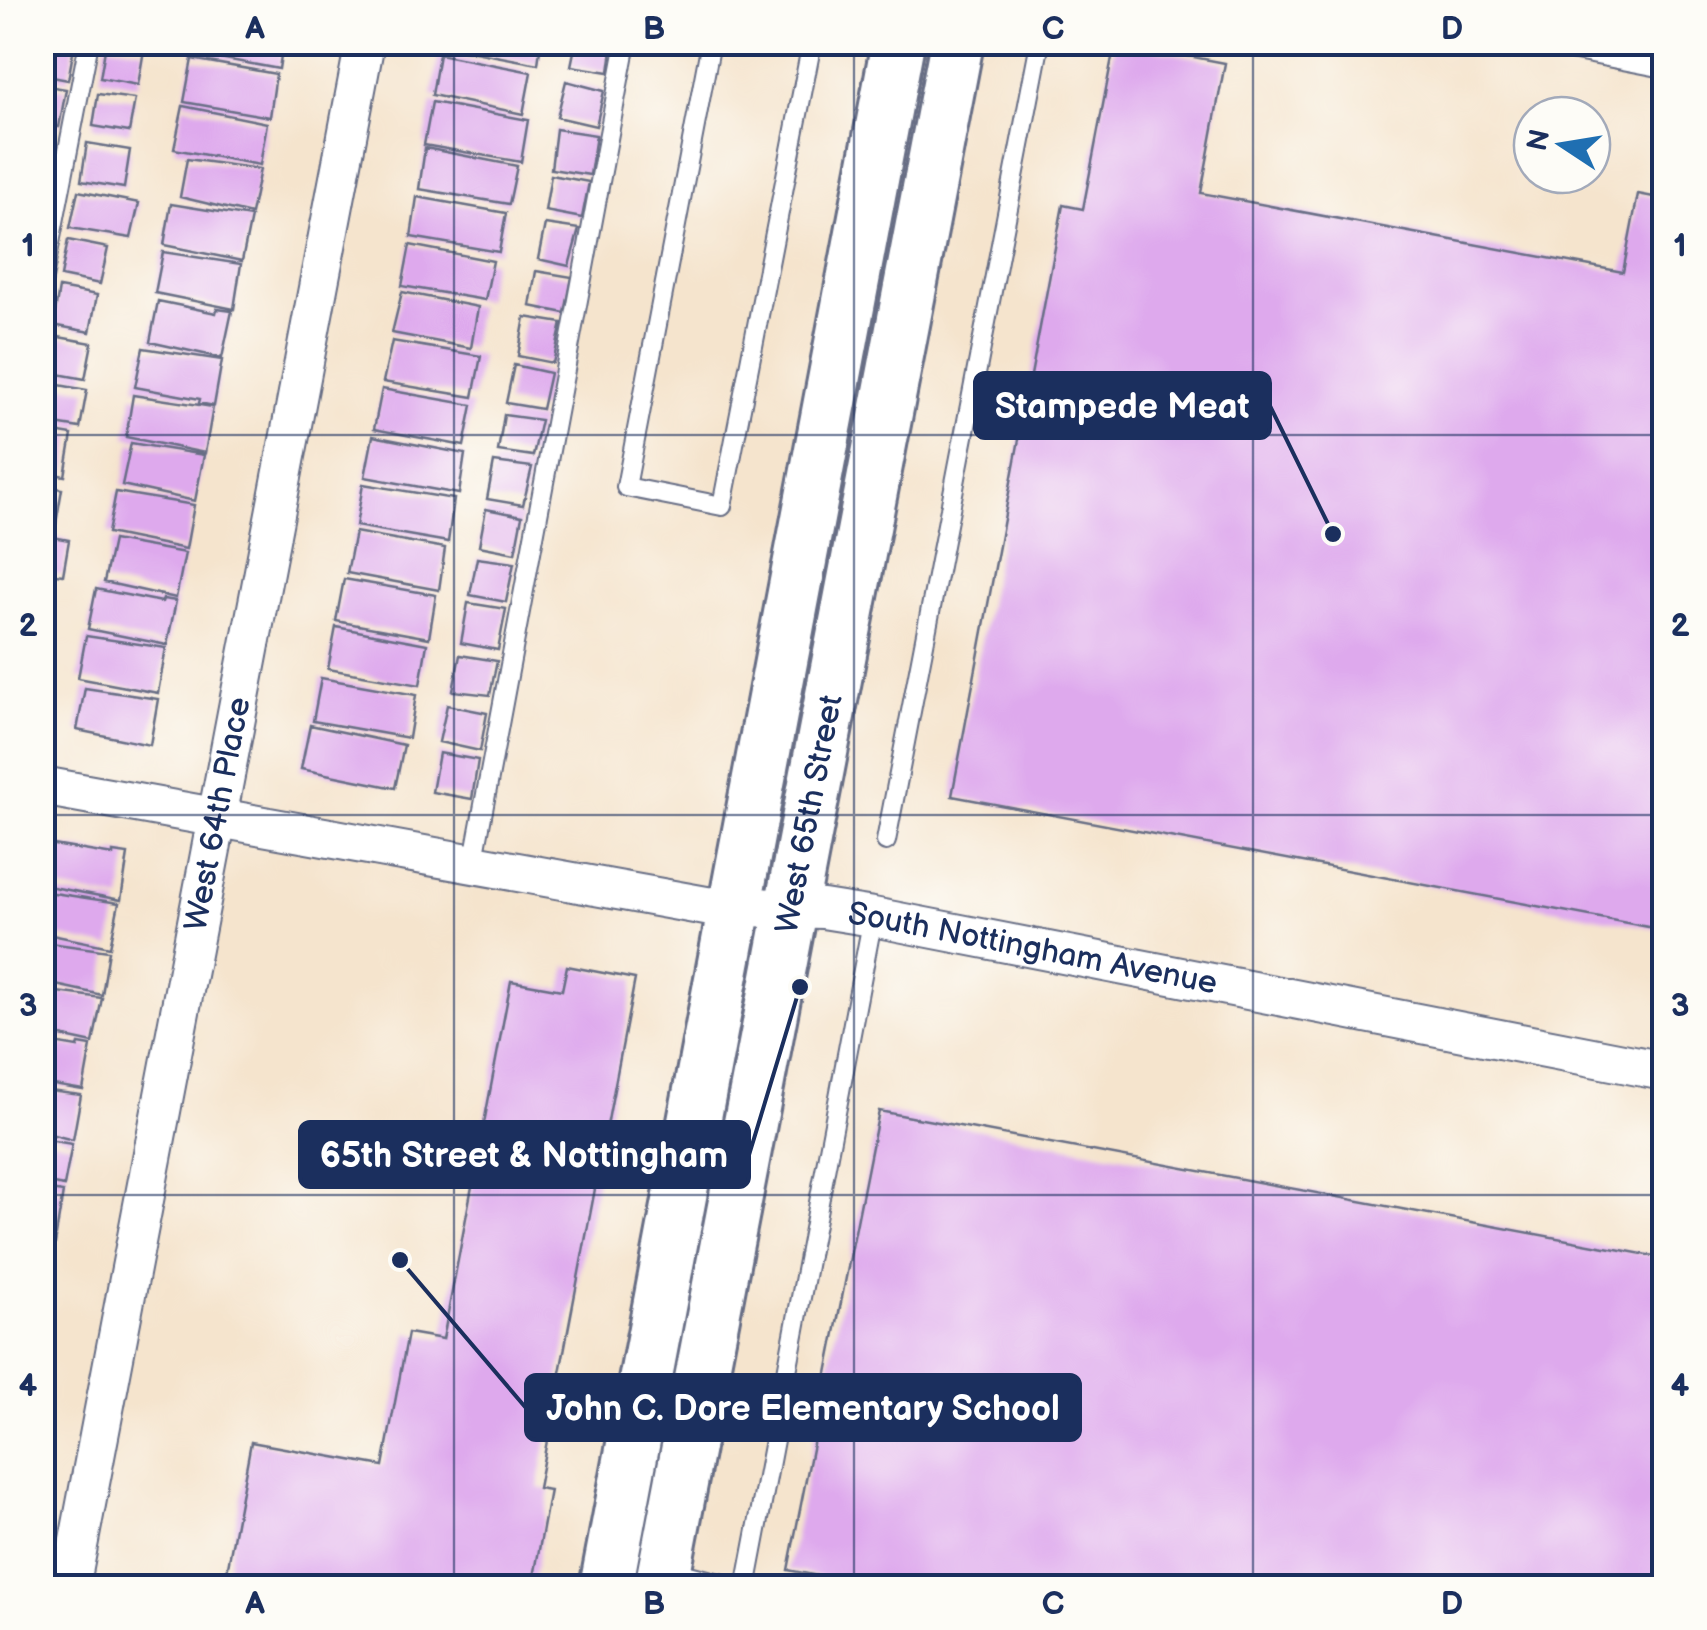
<svg xmlns="http://www.w3.org/2000/svg" width="1707" height="1630" viewBox="0 0 1707 1630" font-family="'Balsamiq Sans',sans-serif">
<style>
.building{fill:#dea9ed}
.lines{fill:none;stroke-linecap:round;stroke-linejoin:round}
.lane-casing{stroke:#676e85;stroke-width:22}
.street-casing{stroke:#676e85;stroke-width:42}
.secondary-casing{stroke:#676e85;stroke-width:58}
.lane{stroke:#fff;stroke-width:18}
.street{stroke:#fff;stroke-width:38}
.secondary{stroke:#fff;stroke-width:52}
.grid{fill:none;stroke:#1b2f5e;stroke-width:2.5;stroke-opacity:0.55}
.labels{text-anchor:middle;dominant-baseline:central;stroke-width:9;stroke-linejoin:round;paint-order:stroke}
.street-label{font-size:32px;fill:#1b2f5e;stroke:#fdfcf7}
.leader{fill:none;stroke:#1b2f5e;stroke-width:4}
.callout-dot{fill:#1b2f5e;stroke:#fdfcf7;stroke-width:4}
.callout{fill:#1b2f5e;stroke:#1b2f5e;stroke-width:4}
.callout-label{font-size:35px;text-anchor:middle;font-weight:bold;fill:#fff}
.neatline{fill:none;stroke:#1b2f5e;stroke-width:4}
.grid-label{font-size:32px;text-anchor:middle;font-weight:bold;fill:#1b2f5e}
</style>
<rect width="100%" height="100%" fill="#fdfcf7"/>
<filter id="ink" filterUnits="userSpaceOnUse"><feTurbulence type="fractalNoise" baseFrequency=".01" numOctaves="2"/><feDisplacementMap in="SourceGraphic" scale="20" xChannelSelector="R" yChannelSelector="G"/><feConvolveMatrix kernelMatrix="1 2 1 2 8 2 1 2 1" color-interpolation-filters="sRGB"/></filter>
<filter id="wash" filterUnits="userSpaceOnUse"><feTurbulence type="fractalNoise" baseFrequency=".0048" numOctaves="4" result="noise"/><feDisplacementMap in="SourceGraphic" scale="40" xChannelSelector="R" yChannelSelector="G"/><feGaussianBlur stdDeviation="2.25" result="paint"/><feColorMatrix in="noise" values="0 0 0 0 0 0 0 0 0 0 0 0 0 0 0 0 0 1.4 0 .05"/><feComposite in="paint" operator="in"/></filter>
<g filter="url(#wash)">
<rect width="100%" height="100%" fill="#f5e4cd"/>
<g id="blocks">
<path class="building" d="M42,42H75L68,80L42,75Z
M194,42H283L279,69L192,53Z
M443,42H541L538,64L442,46Z
M576,42H613L609,72L571,66Z
M1115,42L1225,63L1201,193L1623,272L1638,194L1664,199V930L952,796L1063,205L1083,209Z
M106,44L144,50L138,85L100,78Z
M439,54L531,72L523,114L432,95Z
M192,59L276,74L270,117L184,102Z
M566,81L604,91L596,126L557,117Z
M42,85L66,89L59,127L42,124Z
M98,94L135,99L129,132L93,126Z
M432,102L528,120L521,162L424,145Z
M183,106L267,123L260,165L174,149Z
M556,129L596,135L590,175L551,169Z
M42,136L55,139L48,173L42,172Z
M87,143L130,150L124,188L81,181Z
M425,148L517,166L509,204L419,189Z
M187,159L260,169L251,214L180,197Z
M551,175L589,182L582,218L545,211Z
M78,191L139,203L131,238L70,228Z
M417,197L506,213L499,252L411,237Z
M171,204L251,217L242,261L164,245Z
M545,224L579,229L569,266L538,259Z
M68,240L108,248L100,284L61,276Z
M410,245L493,261L485,300L402,286Z
M163,252L241,264L234,309L155,293Z
M536,271L572,277L565,313L530,306Z
M59,288L97,295L90,332L53,325Z
M402,292L478,307L471,348L392,333Z
M158,301L216,313L217,309L232,311L222,358L150,342Z
M525,317L562,323L553,363L518,356Z
M53,336L92,343L85,379L47,372Z
M392,341L481,356L473,397L383,382Z
M143,348L222,360L214,406L199,403L200,399L135,387Z
M514,365L550,373L542,409L506,403Z
M42,382L87,390L80,428L42,422Z
M382,389L472,405L464,446L374,429Z
M133,395L213,407L205,453L126,437Z
M504,415L541,420L533,456L498,451Z
M42,430L72,435L65,476L42,472Z
M373,436L465,454L459,494L365,477Z
M131,443L204,455L195,501L122,485Z
M494,462L532,467L523,505L487,499Z
M363,484L454,499L448,542L356,526Z
M42,486L62,489L56,524L42,521Z
M116,492L194,505L186,549L108,533Z
M486,509L522,516L515,553L479,546Z
M355,532L445,548L439,590L347,573Z
M42,535L69,540L63,575L42,572Z
M113,540L185,553L176,598L104,582Z
M477,558L514,563L506,602L470,595Z
M344,579L436,595L429,638L336,621Z
M96,589L162,602L163,599L176,601L167,645L88,629Z
M468,603L506,609L498,650L461,643Z
M336,627L427,644L420,685L328,669Z
M86,636L166,648L158,693L78,678Z
M460,655L497,661L490,695L453,691Z
M321,678L416,695L409,738L313,721Z
M85,688L158,699L150,745L77,730Z
M447,705L487,713L480,751L439,742Z
M310,725L404,745L395,788L301,769Z
M439,753L478,760L472,799L432,792Z
M48,844L113,855V852L128,854L121,900L42,885Z
M47,892L119,903L110,947L42,933Z
M42,942L109,951L102,995L42,982Z
M567,966L635,979L538,1488L550,1490L532,1588H224L251,1442L383,1466L408,1333L443,1339L511,981L562,990Z
M42,990L102,998L93,1043L42,1032Z
M42,1041L78,1047L79,1044L91,1046L83,1090L42,1083Z
M42,1090L81,1095L73,1140L42,1132Z
M879,1111L1664,1258V1588H879L788,1570Z
M42,1139L72,1144L64,1186L42,1182Z
M42,1189L63,1192L56,1235L42,1233Z
M42,1236L56,1238L49,1280L42,1279Z"/>
</g>
</g>
<g filter="url(#ink)">
<use href="#blocks" fill-opacity="0" stroke="#676e85" stroke-width="2.5"/>
<g class="lines">
<g class="lane-casing">
<path id="lane" d="M711,42L626,487L722,506L812,42
M1529,42L1664,68
M1640,63L1646,42
M42,284L89,42
M886,841L1040,42
M473,864L626,42
M670,1570L738,1588
M746,1588L873,917"/>
</g>
<g class="street-casing">
<g id="street">
<path id="s1" d="M42,786L706,906L823,909L873,917L1664,1071"/>
<path id="s2" d="M70,1588L365,42"/>
</g>
</g>
<g class="secondary-casing">
<g id="secondary">
<path d="M606,1588L898,42"/>
<path id="s3" d="M661,1588L957,42"/>
</g>
</g>
<use href="#lane" class="lane"/>
<use href="#street" class="street"/>
<use href="#secondary" class="secondary"/>
</g>
</g>
<path class="grid" d="M454,42V1588M854,42V1588M1253,42V1588M42,435H1664M42,815H1664M42,1195H1664"/>
<g class="labels">
<g class="street-label">
<text stroke="none"><textPath href="#s2" startOffset="788">West 64th Place</textPath></text>
<text stroke="none"><textPath href="#s3" startOffset="788">West 65th Street</textPath></text>
<text stroke="none"><textPath href="#s1" startOffset="1005">South Nottingham Avenue</textPath></text>
</g>
</g>
<path class="leader" d="M1333 534L1270 406M800 987L749 1155M400 1260L526 1408"/>
<g class="callout-dot">
<circle cx="1333" cy="534" r="10"/>
<circle cx="800" cy="987" r="10"/>
<circle cx="400" cy="1260" r="10"/>
</g>
<g class="callout">
<rect x="975" y="373" width="295" height="65" rx="10"/>
<rect x="300" y="1122" width="449" height="65" rx="10"/>
<rect x="526" y="1375" width="554" height="65" rx="10"/>
</g>
<g class="callout-label">
<text x="1122" y="418">Stampede Meat</text>
<text x="524" y="1167">65th Street &amp; Nottingham</text>
<text x="803" y="1420">John C. Dore Elementary School</text>
</g>
<rect width="1707" height="1630" fill="none" stroke="#fdfcf7" stroke-width="110"/>
<g transform="translate(1562 145) rotate(282)"><circle r="48" fill="#fdfcf7" stroke="#a3aaba" stroke-width="2.5"/>
<path d="M0-8L18 38L0 25L-18 38Z" fill="#1f6fb2"/>
<text y="-15" font-size="28" font-weight="bold" text-anchor="middle" fill="#1b2f5e">N</text>
</g>
<rect x="55" y="55" width="1597" height="1520" class="neatline"/>
<g class="grid-label">
<text x="255" y="39">A</text>
<text x="654" y="39">B</text>
<text x="1053" y="39">C</text>
<text x="1452" y="39">D</text>
<text x="28" y="256">1</text>
<text x="1680" y="256">1</text>
<text x="28" y="636">2</text>
<text x="1680" y="636">2</text>
<text x="28" y="1016">3</text>
<text x="1680" y="1016">3</text>
<text x="28" y="1396">4</text>
<text x="1680" y="1396">4</text>
<text x="255" y="1614">A</text>
<text x="654" y="1614">B</text>
<text x="1053" y="1614">C</text>
<text x="1452" y="1614">D</text>
</g>
</svg>
